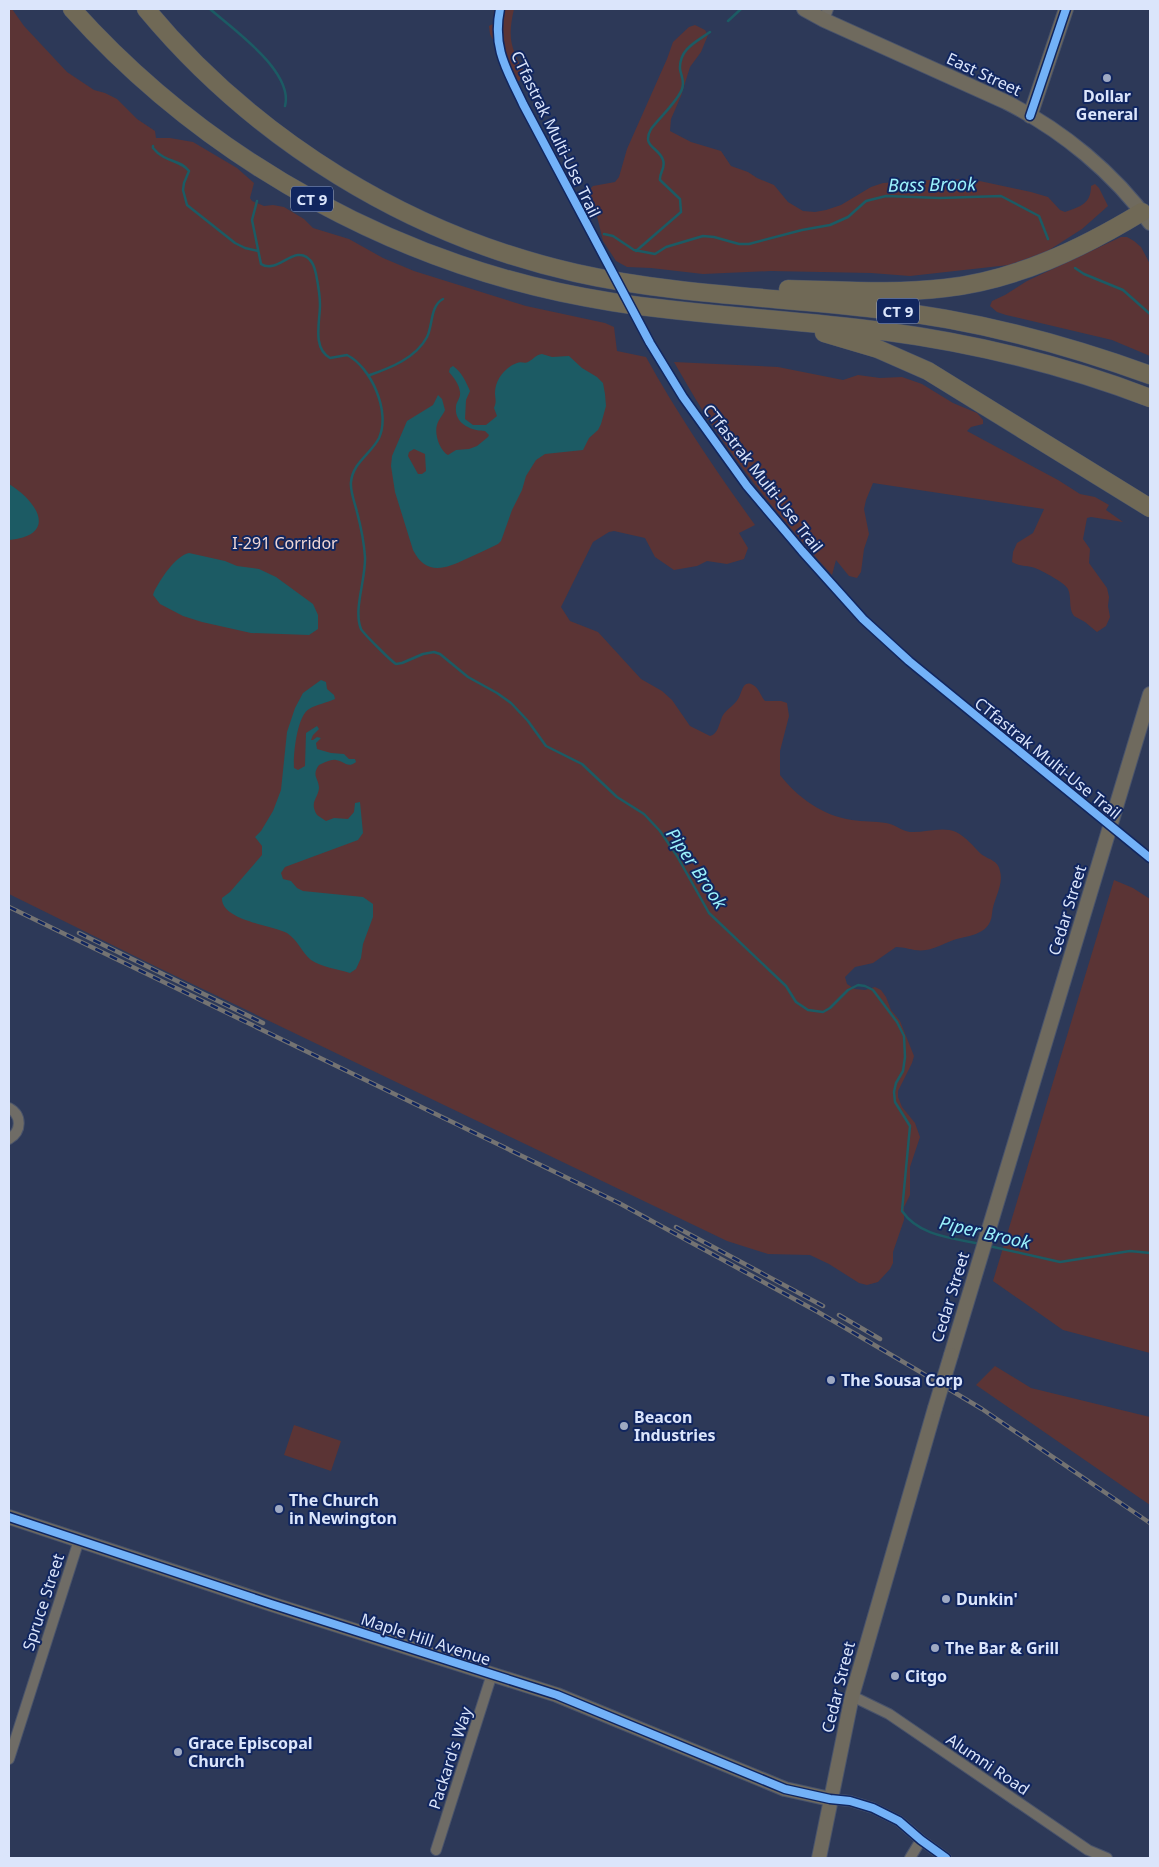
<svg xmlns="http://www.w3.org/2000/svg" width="1159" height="1867" viewBox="0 0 1159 1867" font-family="'Noto Sans',sans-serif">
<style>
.green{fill:#5b3435}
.water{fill:#1c5b64;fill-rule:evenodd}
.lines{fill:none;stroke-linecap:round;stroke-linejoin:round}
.stream{stroke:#1c5b64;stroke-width:2.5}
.street-casing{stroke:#49536b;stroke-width:12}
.secondary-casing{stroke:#49536b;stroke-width:16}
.highway-casing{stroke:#49536b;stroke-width:19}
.street{stroke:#6f6c66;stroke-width:10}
.secondary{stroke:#6f6a5e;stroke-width:14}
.highway{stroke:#706956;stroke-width:18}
.rail-casing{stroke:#747372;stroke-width:4.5}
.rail{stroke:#11265f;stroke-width:2.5;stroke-dasharray:8;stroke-linecap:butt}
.secondary-bridge-casing{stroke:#49536b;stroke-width:16;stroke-linecap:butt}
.secondary-bridge{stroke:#6f6a5e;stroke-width:14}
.cycleway-casing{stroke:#11265f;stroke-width:11}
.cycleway{stroke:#73b2f8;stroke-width:8}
.poi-dot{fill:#9ea9c2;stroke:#11265f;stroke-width:2}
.labels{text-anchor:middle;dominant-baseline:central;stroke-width:4;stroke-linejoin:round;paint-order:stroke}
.shield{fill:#11265f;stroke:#9eaccc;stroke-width:1}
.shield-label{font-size:15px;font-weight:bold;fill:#dbe5fb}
.street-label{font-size:16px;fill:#dbe5fb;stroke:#11265f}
.poi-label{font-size:16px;font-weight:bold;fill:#dbe5fb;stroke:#11265f;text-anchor:start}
.park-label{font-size:16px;fill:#f0d7d5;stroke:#11265f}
.water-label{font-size:18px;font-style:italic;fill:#9bf2fc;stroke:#11265f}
</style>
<rect width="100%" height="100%" fill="#2d3958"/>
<path class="green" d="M9,9H12L24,26L67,72L94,90L105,93L117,99L137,119L155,131L156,138H170L193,142L237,168L254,183L250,198L252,201L264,206L273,205L284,207L304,219L313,228L349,239L383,258L414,271L526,306L605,323L614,327L617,351L646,357C678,415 716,471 755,525L739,533L748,548L744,559L727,564L707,561L697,566L674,570L655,557L645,538L614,531L609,532L593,542L561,607L570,621L598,632L641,679L662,691L672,700L690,726L710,736C718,734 719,724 722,717C725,710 734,706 738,699C742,694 742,679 753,685C759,688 761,697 765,701H781L787,703L789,716L780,751V775C797,797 823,816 852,820C863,822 875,821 886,823C895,824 901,831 910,832C925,833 942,826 956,832C966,837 973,846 981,854C989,860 998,860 1000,871C1004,886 993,899 992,914C990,937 965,935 951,941C943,944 934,949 926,950C915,952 906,947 896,947L873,963L855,967L845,977L847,984L855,989L865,990L875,987L881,990L886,997L891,1010L900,1021L914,1056L912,1063L898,1091V1097L902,1107L915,1123L920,1137L910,1167V1195L904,1207V1220L893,1252V1263L890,1269L878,1282L867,1285L859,1283L829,1264L810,1255L768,1254L727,1241L159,968L9,894Z
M494,9H498L495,27V44L490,34L489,26L493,24Z
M502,9H514C507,39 511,49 526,75L515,84C503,57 496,38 502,9Z
M695,25L705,30L708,35L701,52L690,67L681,96L671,119L670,131L691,142L721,151L731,166L748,172L757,178L774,185L788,202L803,211L815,212L826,210L841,205L871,187L883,183L946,179L975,180L1031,192L1048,197L1060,210L1065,212C1081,206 1091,204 1091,186L1095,184L1099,188L1108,206L1082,229L1046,252L1009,265L910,276L871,273L771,271L703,274L651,268L627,267L616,261L603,241L596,212L590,202L589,190L593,186L615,182L619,177L627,149L667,59L673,42L689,27Z
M1121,237H1127L1134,241L1141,247L1150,264V356L1112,340L1006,315L997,312L990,306L992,301L1005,295L1027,281Z
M674,362L778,367L843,380L858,375L880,378L902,377L922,384L953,403L977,413L983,420V424L971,427L967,431L1058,480L1080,494L1095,497L1109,505L1106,510L1123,522L1091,517L1087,518L1083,539L1090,549L1089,563L1107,588L1109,597L1108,606L1110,617L1106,626L1097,632L1085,622L1074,616C1068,608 1072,598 1068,589C1065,583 1043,571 1035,568C1027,565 1020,567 1012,562L1013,552L1017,543L1033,533L1044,509L873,483L866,500L864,509L869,534L864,549L861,572L857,578L849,576L836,560L832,575C791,530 752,484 718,434C702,411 688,386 674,362Z
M1114,880L1133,888L1150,899V1353L1063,1330L993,1281Z
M995,1366L1031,1388L1150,1417V1505L976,1385Z
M294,1425L341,1441L331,1471L284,1455Z"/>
<path class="water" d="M542,354L552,357L569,356L582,368L597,377L603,383L605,394L606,406L601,424L598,430L589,438L583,450L545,454L536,460L526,476L522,490L512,510L501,541L498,544C488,549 477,554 466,559C445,569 426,576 413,550L395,492L391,466L392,456L407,421L433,405L438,395L442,399L445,410C443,415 438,420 437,425C434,434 440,451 448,455L456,450L469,449L477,446L488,437L489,435L485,431C472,431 454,424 456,407C456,402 461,398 460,392C459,384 454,378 449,372L450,368L453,366C462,372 466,382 470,391L466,400L465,419L473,425H486L497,416L494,408C497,401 495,399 495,393C495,380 505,367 517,363C521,361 525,364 528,362C534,359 535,355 542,354ZM414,449L425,454L426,471L422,474H418L408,456L409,452Z
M9,484C37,501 59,535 9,540Z
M189,553L225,561L237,566L259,569L276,577L313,604L318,615V629L309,635L251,633L202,622L183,616L160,604L153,595L154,592C160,580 175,556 189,553Z
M321,680L326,682L327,689L334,695L335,699C327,703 317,704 309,709C297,716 293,755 294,768L298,770L305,766L306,733L317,726L319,729L313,735L311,740H313L317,737L321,738L316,743L317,749L331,753L344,754L349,759H355L356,762C347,769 345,761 336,760C330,759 324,763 319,765C311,776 319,778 319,788C318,799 309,802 317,815L326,821L334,818L348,819L354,812L355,803L360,802L363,833L358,840L285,867L281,873L283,879L291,881L297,888L303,891L363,897L373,904V917L363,944L361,958L356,969L350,973C337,969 322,967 311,960C302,953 298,940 287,933C271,925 221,920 222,898L230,892L262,855V846L255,837L261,831L273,811L281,790L287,732L295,708L303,693Z"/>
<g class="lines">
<path class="stream" d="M210,9C233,29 294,72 285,106
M728,21L741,9
M153,146V148C165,163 180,159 189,171L184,183L183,190L187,205L235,243L245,248L258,251
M257,201L252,220L261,264C277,275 295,243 310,260C314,264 315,270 316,274C318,284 320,294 320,305C320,321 312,348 330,358L347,355C371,367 391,412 379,438C371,454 353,462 351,482C350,492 355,503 357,512C361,527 364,542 365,557C366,579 353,610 361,629C363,633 392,662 396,664L402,663L423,654L434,652L440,654L468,677L497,693L511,703L528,721L546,746L582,764L617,797L644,814L660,831L677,856L709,913L786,986L796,1002L808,1010L823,1012L830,1008L848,990L858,985L865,986L873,990L897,1022L904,1036L905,1057L903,1071L896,1083L894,1092L895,1102L910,1126L902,1211C919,1236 952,1238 981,1244
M604,234L613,236L634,250L655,254L666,247L703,236L714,237L739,244H749L802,230L830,225L848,217L866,201L886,196L940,198L1001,196L1039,216L1048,239
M636,251L681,212L680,199L660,180C659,173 666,168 663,160C659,147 641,147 651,129C659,118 678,101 682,89C685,81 681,76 680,69C679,49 696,42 710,32
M1075,268L1084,274L1123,290L1150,314
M370,375C390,368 416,358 427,337C433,325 430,306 443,299
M989,1246L1060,1262L1130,1251L1150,1253"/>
<g class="street-casing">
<path id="street" d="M824,20L828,9
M9,1108C22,1115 22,1131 9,1139
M852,1696L889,1714L1088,1850L1107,1858
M9,1759L79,1540
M830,1799L850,1801L873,1808L899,1821L921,1840L946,1858
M436,1850L492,1674
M910,1858L921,1840"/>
</g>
<g class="secondary-casing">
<path id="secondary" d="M804,9L824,20L1006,102C1062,130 1114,173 1150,223
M1030,116L1066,9
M951,1355L1150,694
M9,1517L271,1604L557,1695L785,1789L830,1799
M819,1858L852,1696L935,1408"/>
</g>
<g class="highway-casing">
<path id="highway" d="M72,9C211,164 406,270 612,302C701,316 792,319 882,331C973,343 1064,365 1150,398
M146,9C255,140 408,235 576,273C674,295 777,297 877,309C971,319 1062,343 1150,375
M788,289C840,290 893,294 945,288C1016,280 1081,249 1142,212
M824,333L878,349L928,371L1150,508"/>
</g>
<use href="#street" class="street"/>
<use href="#secondary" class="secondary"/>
<use href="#highway" class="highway"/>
<g class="rail-casing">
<path id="rail" d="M9,907L619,1203L818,1312L917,1370L982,1409L1150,1523
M79,933L263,1023
M676,1227L823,1306
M839,1315L880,1339"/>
</g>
<use href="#rail" class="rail"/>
<g class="secondary-bridge-casing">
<path id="secondary-bridge" d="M935,1408L951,1355"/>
</g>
<use href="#secondary-bridge" class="secondary-bridge"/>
<g class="cycleway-casing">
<path id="cycleway" d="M500,9C492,48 507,70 523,104L650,343L683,397L747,486L802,551L863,619L909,661L1150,858
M1030,116L1066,9
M9,1517L271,1604L557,1695L785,1789L830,1799L850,1801L873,1808L899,1821L921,1840L946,1858"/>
</g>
<use href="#cycleway" class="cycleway"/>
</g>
<g class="poi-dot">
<circle cx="1107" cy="78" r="5"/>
<circle cx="831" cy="1380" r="5"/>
<circle cx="624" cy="1426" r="5"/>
<circle cx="279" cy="1509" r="5"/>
<circle cx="946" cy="1599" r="5"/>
<circle cx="935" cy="1648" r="5"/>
<circle cx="895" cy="1676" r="5"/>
<circle cx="178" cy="1752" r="5"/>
</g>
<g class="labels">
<g class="shield">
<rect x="291" y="186.5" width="42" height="25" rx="4"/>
<rect x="877" y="298.5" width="42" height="25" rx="4"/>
</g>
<g class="shield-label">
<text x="312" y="199">CT 9</text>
<text x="898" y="311">CT 9</text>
</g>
<g class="street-label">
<text transform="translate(984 74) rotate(25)">East Street</text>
<text transform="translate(556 134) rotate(64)">CTfastrak Multi-Use Trail</text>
<text transform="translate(763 478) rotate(52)">CTfastrak Multi-Use Trail</text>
<text transform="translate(1048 758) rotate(39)">CTfastrak Multi-Use Trail</text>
<text transform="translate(1067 910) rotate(-73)">Cedar Street</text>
<text transform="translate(950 1297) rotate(-73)">Cedar Street</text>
<text transform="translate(43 1602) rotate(-72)">Spruce Street</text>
<text transform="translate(426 1639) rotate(18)">Maple Hill Avenue</text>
<text transform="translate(838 1687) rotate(-76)">Cedar Street</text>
<text transform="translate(450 1758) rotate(-72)">Packard's Way</text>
<text transform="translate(988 1764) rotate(34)">Alumni Road</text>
</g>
<g class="poi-label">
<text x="1107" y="96" text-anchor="middle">Dollar<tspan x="1107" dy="18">General</tspan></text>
<text x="841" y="1380">The Sousa Corp</text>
<text x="634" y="1417">Beacon<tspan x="634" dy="18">Industries</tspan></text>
<text x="289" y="1500">The Church<tspan x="289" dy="18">in Newington</tspan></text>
<text x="956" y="1599">Dunkin'</text>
<text x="945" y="1648">The Bar &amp; Grill</text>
<text x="905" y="1676">Citgo</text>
<text x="188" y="1743">Grace Episcopal<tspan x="188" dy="18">Church</tspan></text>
</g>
<g class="park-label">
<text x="285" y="543">I-291 Corridor</text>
</g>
<g class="water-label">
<text transform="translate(932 184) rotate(-1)">Bass Brook</text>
<text transform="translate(697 868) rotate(56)">Piper Brook</text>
<text transform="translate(985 1232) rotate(13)">Piper Brook</text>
</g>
</g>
<rect width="1159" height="1867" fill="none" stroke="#dbe5fb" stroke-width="20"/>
</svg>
